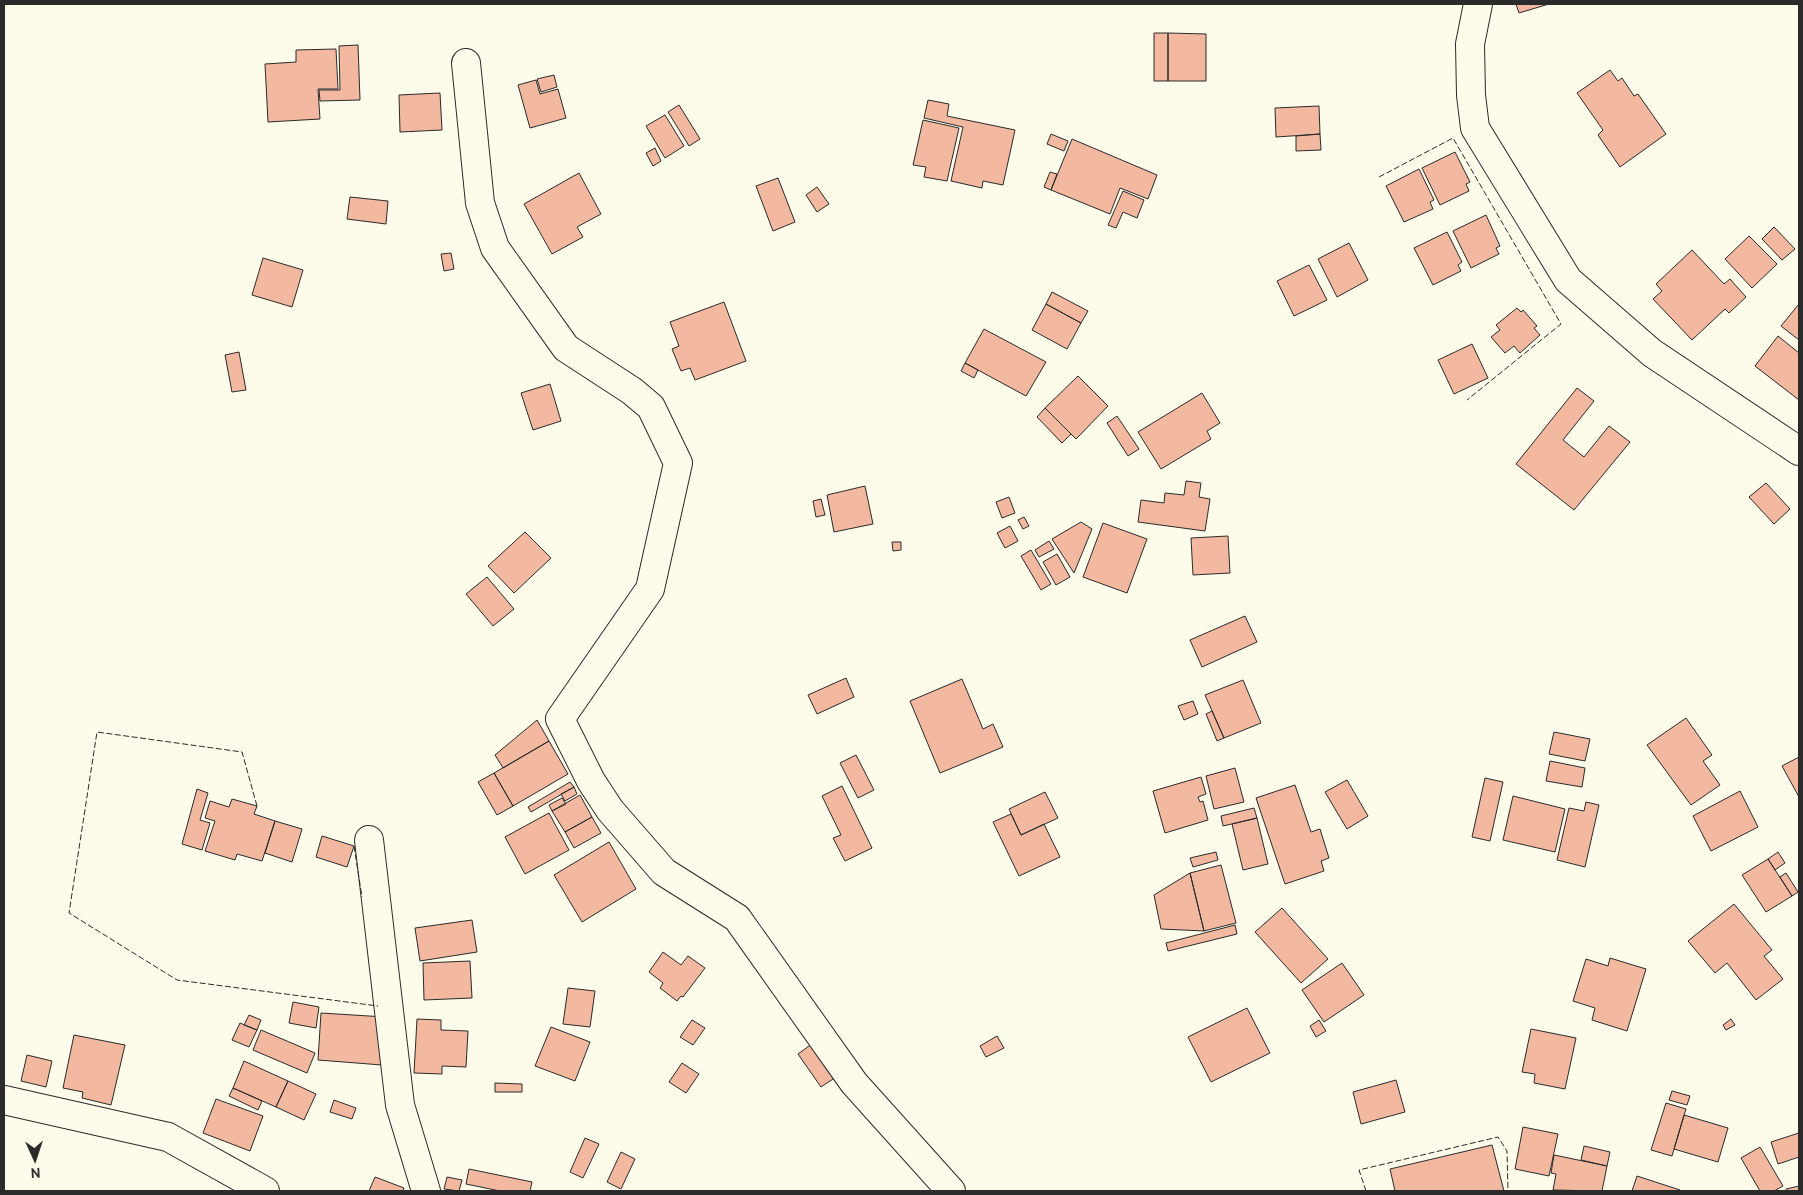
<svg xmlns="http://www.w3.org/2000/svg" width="1803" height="1195" viewBox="0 0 1803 1195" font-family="Cabin,sans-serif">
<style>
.building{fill:#f2b8a0;stroke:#2b2b2b}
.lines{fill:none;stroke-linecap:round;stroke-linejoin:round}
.minor-casing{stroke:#2b2b2b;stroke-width:30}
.minor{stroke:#fdfbea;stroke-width:28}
.fence{stroke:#2b2b2b;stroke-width:1;stroke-dasharray:6 2.5;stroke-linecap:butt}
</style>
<rect width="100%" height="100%" fill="#fdfbea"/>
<path class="building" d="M1516,4H1549L1519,13Z
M1154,33H1168V81H1154Z
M1168,33L1206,34V81H1168Z
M358,45L360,100L320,101L319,90H340L339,46Z
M336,49L338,89H318L320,119L268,122L265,64L296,62V50Z
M1610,70L1618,81L1622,78L1634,96L1638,94L1666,134L1620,167L1598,135L1603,130L1577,93Z
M554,75L557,87L541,92L537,79Z
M536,80L540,94L558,89L566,118L530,128L518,85Z
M440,93L442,130L400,132L399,95Z
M928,100L949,104L947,116L1015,130L1003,185L983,181L982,188L951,181L963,127L924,118Z
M679,105L700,139L689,146L668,112Z
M1319,106L1320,134L1276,137L1275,108Z
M665,115L684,146L665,158L646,126Z
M923,120L959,128L947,181L924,177L926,167L913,165Z
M1051,134L1068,141L1064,151L1047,144Z
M1320,134L1321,150L1296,151V136Z
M1072,139L1157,175L1148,199L1120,188L1110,214L1051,190Z
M655,148L661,161L653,166L646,153Z
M1455,152L1470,182L1466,184L1469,191L1440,205L1422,168Z
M1419,169L1434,200L1430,202L1433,209L1404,222L1386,186Z
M1050,172L1057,174L1051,190L1044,187Z
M579,173L601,214L577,227L583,237L552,254L524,204Z
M778,178L795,222L773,231L756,186Z
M817,187L829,204L817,212L806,195Z
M1123,191L1144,200L1137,218L1123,212L1116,228L1108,225Z
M350,197L388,201L386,224L347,219Z
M1486,215L1500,246L1496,248L1499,254L1471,268L1453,231Z
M1774,227L1795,249L1782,260L1762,239Z
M1447,232L1462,262L1458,265L1461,271L1433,285L1414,248Z
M1749,236L1777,264L1752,288L1725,259Z
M1349,243L1368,280L1337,297L1318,259Z
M1692,250L1724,284L1730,279L1746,297L1729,313L1725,309L1692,340L1653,299L1662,291L1656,284Z
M451,253L454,269L444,271L441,254Z
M263,258L303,270L292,307L252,295Z
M1309,265L1327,300L1294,316L1277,281Z
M1052,292L1088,311L1081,323L1046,304Z
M724,302L746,361L695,380L690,368L681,371L672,349L679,346L670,322Z
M1046,304L1081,323L1067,349L1032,330Z
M1799,304V340L1781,326Z
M1517,308L1521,312L1523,310L1537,326L1534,328L1540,335L1520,353L1514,346L1505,353L1491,337L1500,330L1496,325Z
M984,329L1046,362L1026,396L965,363Z
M1778,336L1799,353V400L1755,366Z
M1472,344L1488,378L1454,394L1438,360Z
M239,352L246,390L232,392L225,355Z
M965,363L978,370L974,378L961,371Z
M1078,376L1108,406L1076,439L1045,408Z
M550,384L561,421L533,430L521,393Z
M1577,388L1594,401L1563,440L1584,457L1609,426L1630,442L1574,510L1516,464Z
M1202,393L1220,423L1207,431L1211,439L1161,469L1138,432Z
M1045,408L1071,434L1062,443L1037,417Z
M1117,416L1139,449L1128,456L1107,423Z
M1186,481L1201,483L1199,497L1210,499L1205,531L1138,522L1141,500L1164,503L1165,493L1184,495Z
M1766,483L1790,509L1774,524L1749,497Z
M865,486L873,524L834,532L827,495Z
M1009,497L1015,513L1002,518L996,502Z
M821,499L825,515L816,517L813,501Z
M1024,517L1029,526L1023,529L1018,520Z
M1081,522L1092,529L1074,573L1052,539Z
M1103,523L1147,539L1127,593L1083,577Z
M1010,526L1018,541L1005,548L997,533Z
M525,532L551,558L514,593L488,566Z
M1228,536L1230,573L1193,575L1191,538Z
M1049,541L1054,549L1039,557L1035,550Z
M892,542H901V550L893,551Z
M1031,550L1051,584L1041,590L1021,556Z
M1057,554L1070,577L1056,585L1043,562Z
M487,577L514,609L493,626L466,594Z
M1245,616L1257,642L1202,667L1190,640Z
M846,678L854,697L817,714L808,695Z
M962,679L983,729L993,724L1003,747L940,773L910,701Z
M1243,680L1261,723L1224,738L1205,695Z
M1193,701L1198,714L1184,720L1178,706Z
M1212,711L1224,738L1217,741L1206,714Z
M1686,718L1712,755L1703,761L1720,785L1691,805L1647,745Z
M537,720L549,741L503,768L495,755Z
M1554,732L1590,739L1585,761L1549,754Z
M549,741L568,774L513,806L494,773Z
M856,755L874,790L858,798L840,763Z
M1799,757V797L1782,766Z
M1550,761L1585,768L1582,787L1546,781Z
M1235,768L1244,802L1214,809L1206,776Z
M494,773L513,806L497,815L478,782Z
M1201,777L1206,794L1198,797L1200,802L1203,801L1208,820L1165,833L1153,791Z
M1485,778L1503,782L1490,841L1472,837Z
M1347,780L1368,816L1347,829L1325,792Z
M570,782L574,787L531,812L528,807Z
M1295,785L1311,832L1320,829L1329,858L1321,861L1324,871L1285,884L1256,798Z
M842,786L872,848L845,861L833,838L841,835L822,796Z
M574,787L577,794L565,801L561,794Z
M197,789L208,793L200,820L210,823L202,850L182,844Z
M1740,791L1758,827L1711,851L1693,816Z
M1045,792L1058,818L1021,835L1009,809Z
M580,795L592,817L565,832L552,811Z
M1513,796L1565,809L1555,852L1503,840Z
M562,798L566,804L552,811L549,805Z
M232,799L257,806L254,814L275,821L262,861L237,854L235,860L205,851L215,821L205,818L210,801L229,807Z
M1586,802L1599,805L1585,867L1557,860L1569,808L1584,811Z
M1254,808L1257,818L1223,826L1221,816Z
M549,813L569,850L525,874L505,837Z
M1011,814L1021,835L1044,824L1060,857L1019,876L993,822Z
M592,817L601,833L574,848L565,832Z
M1257,818L1268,864L1243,870L1232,824Z
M275,821L302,829L292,862L265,853Z
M322,836L354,846L347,867L316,857Z
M609,842L636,889L582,922L554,875Z
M1216,852L1218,860L1193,867L1190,858Z
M1778,852L1785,863L1775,870L1768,859Z
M1768,859L1792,896L1766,912L1742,875Z
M1221,865L1236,923L1204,931L1190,873Z
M1190,873L1204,931L1161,929L1154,895Z
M1786,873L1798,892L1792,896L1780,877Z
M1734,904L1772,950L1764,956L1783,979L1756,1000L1727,963L1715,973L1688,941Z
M1282,908L1328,959L1301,983L1255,932Z
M472,920L477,952L420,961L415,928Z
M1235,925L1237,934L1168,951L1166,943Z
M663,952L681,965L688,956L705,968L683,997L681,996L677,1001L660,988L663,983L649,972Z
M1610,958L1646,969L1627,1031L1592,1020L1595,1008L1573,1001L1586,959L1608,966Z
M470,961L472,998L424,1000L423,963Z
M1342,963L1364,995L1324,1022L1302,990Z
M568,988L595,991L590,1027L563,1024Z
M293,1002L319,1007L316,1028L289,1023Z
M1247,1008L1270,1053L1211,1082L1188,1037Z
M321,1013L385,1017L382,1065L318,1060Z
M249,1015L261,1020L257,1030L244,1025Z
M417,1019L441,1020V1030L468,1031L466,1067L442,1066V1074L414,1073Z
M1731,1019L1735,1025L1726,1030L1723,1025Z
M692,1020L705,1028L693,1045L680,1037Z
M1319,1020L1326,1031L1316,1037L1310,1026Z
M240,1023L257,1030L249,1047L232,1040Z
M551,1027L590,1042L575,1081L535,1066Z
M1531,1029L1576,1038L1565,1089L1534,1083L1535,1074L1522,1072Z
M261,1030L315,1053L307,1073L253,1050Z
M74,1035L125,1045L111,1105L82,1098L83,1092L63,1088Z
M997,1036L1004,1048L986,1057L980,1046Z
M813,1043L836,1077L821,1087L798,1054Z
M27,1055L52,1061L46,1087L21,1081Z
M244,1061L288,1081L276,1107L233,1088Z
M682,1063L699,1074L686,1093L669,1082Z
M1396,1080L1405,1112L1361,1124L1353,1092Z
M288,1081L316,1094L304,1120L276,1107Z
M495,1083L522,1084V1092H495Z
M233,1088L262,1101L258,1110L229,1096Z
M1672,1091L1690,1096L1687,1105L1669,1100Z
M216,1099L263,1116L250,1151L203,1133Z
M334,1100L356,1108L352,1119L330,1112Z
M1666,1103L1686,1109L1672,1156L1651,1150Z
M1684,1115L1728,1128L1718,1162L1674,1149Z
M1523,1127L1558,1134L1549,1176L1515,1169Z
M1799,1133V1157L1778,1164L1771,1142Z
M585,1138L599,1144L583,1178L570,1172Z
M1492,1145L1504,1191H1395L1390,1169Z
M1584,1146L1610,1152L1607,1166L1581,1160Z
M1760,1147L1783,1186L1774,1191H1760L1741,1158Z
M621,1152L635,1159L621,1189L607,1182Z
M1554,1155L1607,1166L1602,1191L1553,1190L1556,1174L1551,1173Z
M469,1169L532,1182L530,1191H500L466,1184Z
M1637,1176L1680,1190V1191H1632Z
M375,1177L404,1188L403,1191H369Z
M447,1177L462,1180L459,1191L444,1189Z
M1799,1186V1191H1787L1786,1189Z"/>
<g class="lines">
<g class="minor-casing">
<path id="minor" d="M1478,4L1470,44L1471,95L1475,128L1568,280L1652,353L1799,451
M466,63L480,203L495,248L566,348L632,391L651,407L678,463L650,589L560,719L591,781L610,810L664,872L737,918L854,1083L951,1191
M369,840L400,1105L426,1191
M4,1100L168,1137L265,1191"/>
</g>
<use href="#minor" class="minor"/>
<path class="fence" d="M1379,177L1453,138L1561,324L1467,400
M257,806L242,752L97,732L69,913L177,980L378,1006
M354,846L362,897
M1366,1191L1359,1170L1498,1137L1507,1151L1508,1191"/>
</g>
<rect width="1803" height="1195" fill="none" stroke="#2b2b2b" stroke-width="10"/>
<g transform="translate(35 1160) rotate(177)" stroke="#fdfbea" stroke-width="4" paint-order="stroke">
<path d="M0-4L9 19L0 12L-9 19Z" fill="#2b2b2b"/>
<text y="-8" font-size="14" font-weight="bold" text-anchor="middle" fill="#2b2b2b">N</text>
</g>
</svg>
